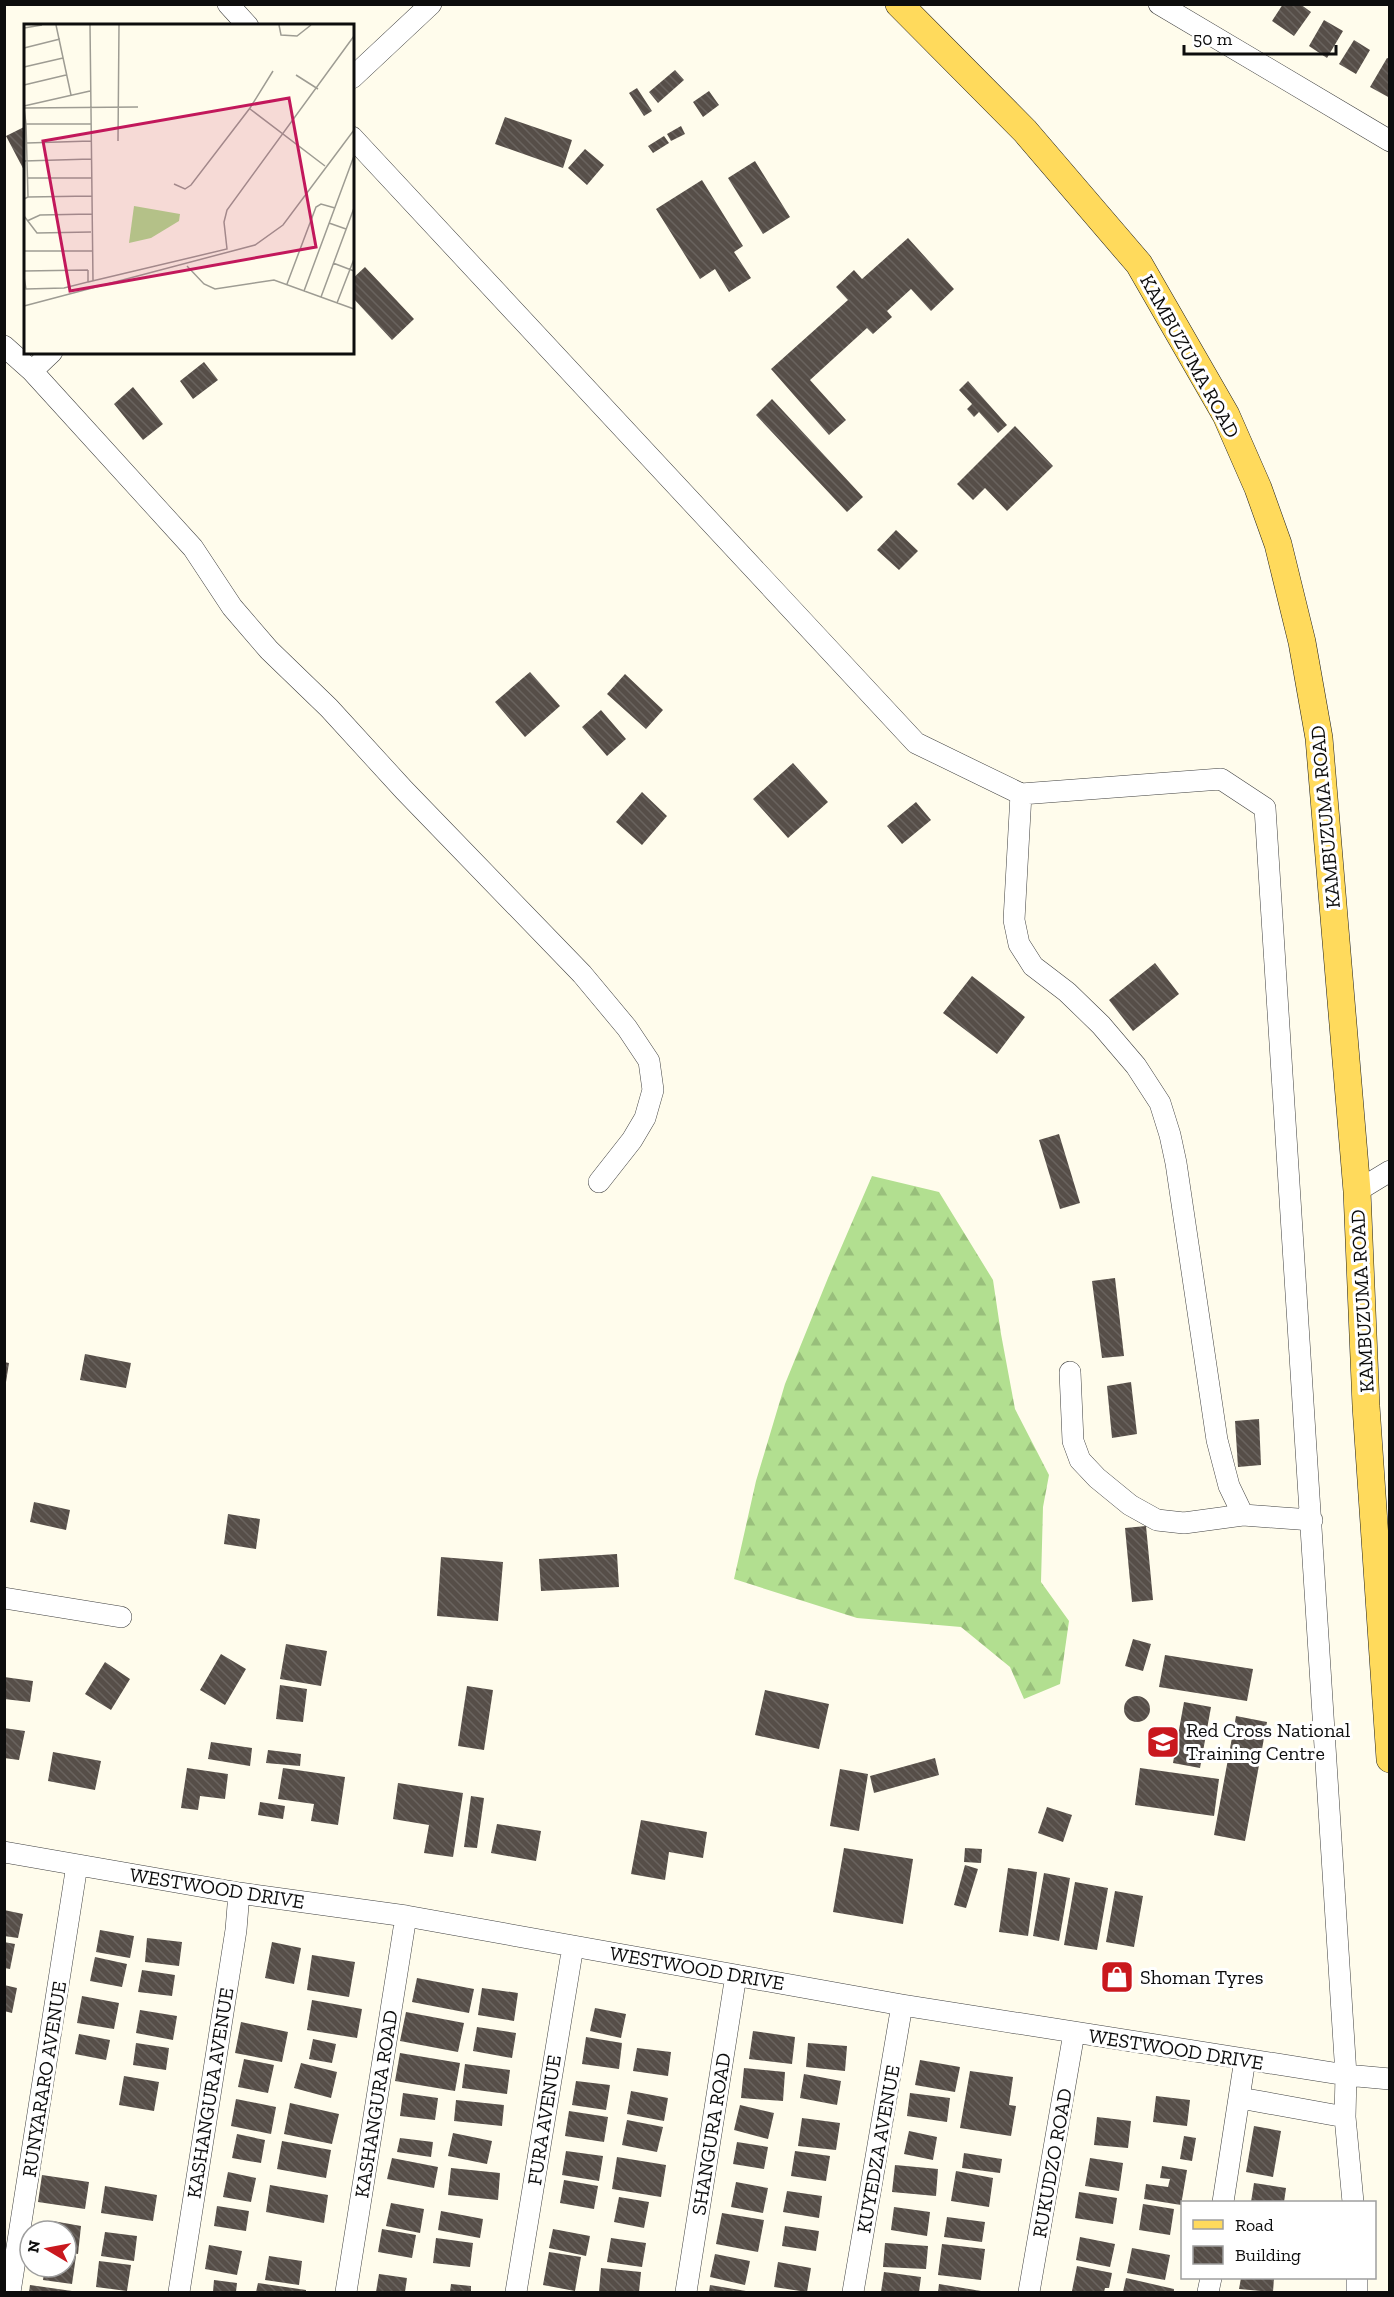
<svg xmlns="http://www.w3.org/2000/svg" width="1394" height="2297" viewBox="0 0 1394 2297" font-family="'Zilla Slab',serif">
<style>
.forest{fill:url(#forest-firs)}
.building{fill:url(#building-back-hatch)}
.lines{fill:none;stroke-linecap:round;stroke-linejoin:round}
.minor-casing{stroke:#404040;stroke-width:22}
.major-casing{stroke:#1e1e1e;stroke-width:28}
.minor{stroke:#fff;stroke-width:21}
.major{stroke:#ffda5c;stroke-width:27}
.labels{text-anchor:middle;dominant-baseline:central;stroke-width:6;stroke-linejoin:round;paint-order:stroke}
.street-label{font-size:20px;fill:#0d0d0d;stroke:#fff}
.poi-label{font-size:20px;fill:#0d0d0d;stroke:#fff;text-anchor:start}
.inset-road{fill:none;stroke:#9e9c93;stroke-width:1.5}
.view{fill:#c2185b;fill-opacity:0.15;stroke:#c2185b;stroke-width:3}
.inset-edge{fill:none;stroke:#0d0d0d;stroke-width:3}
</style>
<defs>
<pattern id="forest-firs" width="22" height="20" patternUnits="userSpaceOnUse" patternTransform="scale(1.5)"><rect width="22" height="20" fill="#b2df90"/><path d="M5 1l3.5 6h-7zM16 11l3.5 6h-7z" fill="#98be7b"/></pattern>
<pattern id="building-back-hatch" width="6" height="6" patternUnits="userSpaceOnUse" patternTransform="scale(1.5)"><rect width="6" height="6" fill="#564e48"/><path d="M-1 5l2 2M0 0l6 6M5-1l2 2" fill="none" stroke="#69635e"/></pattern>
</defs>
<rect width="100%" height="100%" fill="#fffcec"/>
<path class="forest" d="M872,1176L939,1192L993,1280L1001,1334L1015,1409L1049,1475L1043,1507L1041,1582L1069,1621L1060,1684L1024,1699L1010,1667L961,1627L857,1618L734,1579L756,1481L785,1384L828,1278Z"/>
<path class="building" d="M1283,4H1300L1311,12L1294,36L1272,21Z
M1324,20L1343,31L1327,58L1309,46Z
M1354,40L1370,50L1356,74L1339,64Z
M1387,58L1390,59V98L1370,87Z
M675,70L684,80L658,103L649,92Z
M637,88L652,111L644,116L629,93Z
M709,91L719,105L703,117L693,102Z
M505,117L572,140L563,168L495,144Z
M26,126V174L6,136Z
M681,126L685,134L671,141L667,134Z
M664,136L669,143L653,153L648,146Z
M585,149L604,165L587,185L568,168Z
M755,161L790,217L763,234L728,178Z
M702,180L743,246L734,252L751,278L729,292L715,269L700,279L656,209Z
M908,238L954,289L931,311L911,289L887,311L892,317L873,334L867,328L810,380L846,420L829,435L771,369L848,300L836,287L854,270L862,279Z
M365,267L414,319L392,340L352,297V279Z
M204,362L218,380L193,399L180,381Z
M968,381L1007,425L998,433L979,412L974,417L967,409L972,404L959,390Z
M133,387L163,424L143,440L114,404Z
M772,399L863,497L847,512L756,415Z
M1015,426L1053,466L1007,511L985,488L973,500L957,484Z
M896,530L918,551L899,570L877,550Z
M530,672L560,706L525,737L495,702Z
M625,674L663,710L646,729L607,694Z
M601,710L626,739L607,756L582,727Z
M793,763L828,802L788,838L753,799Z
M642,792L667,816L642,845L616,822Z
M916,802L931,820L902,844L887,826Z
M1155,963L1179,994L1133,1031L1109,1000Z
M972,976L1025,1017L997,1054L943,1013Z
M1059,1134L1080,1203L1060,1209L1039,1140Z
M1115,1278L1124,1356L1102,1358L1092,1281Z
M85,1354L131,1363L126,1388L80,1380Z
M4,1362L9,1363L6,1382H4Z
M1131,1382L1137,1434L1112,1438L1107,1386Z
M1259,1419L1261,1465L1238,1467L1235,1421Z
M34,1502L70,1510L66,1530L30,1522Z
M228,1514L260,1519L256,1549L224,1544Z
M1146,1526L1153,1600L1132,1602L1125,1528Z
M617,1554L619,1587L541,1591L539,1559Z
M441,1557L503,1562L498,1621L437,1616Z
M1133,1639L1151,1644L1143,1671L1125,1666Z
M286,1644L327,1651L321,1686L280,1679Z
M221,1654L246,1669L225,1705L200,1690Z
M1165,1655L1253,1669L1247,1701L1159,1687Z
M105,1662L130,1679L111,1710L85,1694Z
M4,1677L33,1681L30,1702L4,1699Z
M280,1685L307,1689L303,1722L276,1719Z
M467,1686L493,1690L484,1750L458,1746Z
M765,1690L829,1704L819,1749L755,1735Z
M1124 1709a13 13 0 1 1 26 0a13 13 0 1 1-26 0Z
M1184,1702L1211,1707L1200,1768L1173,1763Z
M1236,1716L1267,1722L1245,1841L1214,1835Z
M4,1728L25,1731L19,1760L4,1758Z
M211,1742L252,1748L250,1766L208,1759Z
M268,1750L301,1754L300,1766L266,1763Z
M53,1752L101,1761L95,1790L48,1781Z
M935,1758L939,1775L874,1793L870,1776Z
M187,1768L228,1774L225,1799L200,1796L198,1810L181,1808Z
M283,1768L345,1777L338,1825L311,1821L314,1804L278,1799Z
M1140,1768L1219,1779L1214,1816L1135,1805Z
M840,1769L868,1774L859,1831L830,1826Z
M398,1783L463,1793L453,1857L424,1853L429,1825L393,1819Z
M471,1796L484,1798L477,1848L464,1847Z
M260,1802L285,1806L283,1819L258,1815Z
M1047,1807L1072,1815L1063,1842L1038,1833Z
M641,1820L707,1832L703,1858L669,1852L665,1880L631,1874Z
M497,1824L541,1831L536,1861L491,1853Z
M844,1848L913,1859L903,1924L833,1912Z
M965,1848L982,1849L981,1863L964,1862Z
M965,1865L978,1869L966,1908L954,1905Z
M1008,1868L1037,1872L1028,1936L999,1932Z
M1044,1873L1070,1878L1059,1941L1033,1936Z
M1075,1882L1108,1888L1097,1950L1064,1945Z
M1115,1891L1143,1896L1134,1947L1106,1942Z
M4,1910L23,1914L18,1938L4,1936Z
M100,1930L134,1936L130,1958L96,1952Z
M147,1938L182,1942L179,1966L145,1962Z
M4,1942L15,1944L10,1969L4,1968Z
M272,1942L301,1948L294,1984L265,1978Z
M312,1955L355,1962L349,1997L307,1990Z
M95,1957L127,1964L122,1987L90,1981Z
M142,1970L175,1975L172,1996L138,1992Z
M417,1978L474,1989L469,2013L412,2002Z
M4,1985L17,1988L12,2013L4,2011Z
M482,1988L518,1993L514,2021L478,2015Z
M82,1996L119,2003L114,2029L77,2023Z
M312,2000L362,2009L357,2038L307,2030Z
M595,2008L626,2014L621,2038L590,2031Z
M140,2010L177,2016L173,2040L136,2033Z
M406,2012L464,2023L458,2052L400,2041Z
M241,2022L288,2032L282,2062L235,2053Z
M477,2027L516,2033L512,2058L473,2051Z
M753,2031L795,2037L792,2064L749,2059Z
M79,2034L110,2040L106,2060L75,2054Z
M586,2037L622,2043L619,2069L582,2064Z
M313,2039L336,2044L332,2063L309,2059Z
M136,2043L169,2048L166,2070L133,2065Z
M808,2043L847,2046L845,2071L806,2067Z
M637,2048L671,2052L668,2076L633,2071Z
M400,2053L460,2063L455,2091L395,2081Z
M244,2059L274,2065L268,2093L238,2087Z
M920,2060L960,2067L955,2092L915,2085Z
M301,2063L337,2072L331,2098L294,2088Z
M465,2064L510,2070L507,2094L462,2088Z
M744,2068L785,2072L783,2101L741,2098Z
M970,2071L1013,2077L1009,2105L1016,2106L1011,2136L960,2128Z
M804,2074L841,2081L837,2105L800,2098Z
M124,2076L159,2082L154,2111L119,2105Z
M576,2081L610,2085L606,2110L572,2105Z
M631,2091L668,2098L664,2121L627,2114Z
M403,2093L438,2098L435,2120L400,2116Z
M910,2093L950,2098L947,2122L907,2116Z
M1156,2096L1190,2100L1187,2126L1153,2122Z
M236,2099L276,2107L271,2134L231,2126Z
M456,2100L504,2105L502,2126L454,2121Z
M290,2103L339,2114L332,2144L284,2134Z
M740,2105L774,2113L768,2139L734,2130Z
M569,2111L608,2117L604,2142L565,2136Z
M1097,2117L1131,2121L1128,2148L1094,2145Z
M802,2118L840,2123L836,2150L798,2146Z
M627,2120L663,2127L657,2152L622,2145Z
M1254,2126L1281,2131L1273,2177L1246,2172Z
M909,2131L937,2137L933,2160L904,2154Z
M453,2133L492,2141L487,2164L448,2156Z
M237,2134L265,2140L261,2163L232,2158Z
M1184,2136L1196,2138L1192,2161L1180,2159Z
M400,2138L433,2142L431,2157L397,2152Z
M282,2141L331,2150L326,2178L277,2169Z
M737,2142L768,2147L764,2169L733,2164Z
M566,2151L603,2156L599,2181L562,2175Z
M795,2151L830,2156L826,2181L791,2176Z
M964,2153L1002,2159L1000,2173L962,2168Z
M617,2157L666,2165L661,2197L612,2189Z
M392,2158L438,2167L434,2188L387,2179Z
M1090,2158L1123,2163L1119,2191L1085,2186Z
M895,2165L938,2169L936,2196L892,2192Z
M1162,2166L1187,2170L1181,2205L1144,2199L1146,2184L1168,2187L1170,2179L1160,2178Z
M451,2168L500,2173L498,2200L448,2195Z
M956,2171L993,2178L989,2207L951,2201Z
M228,2172L256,2178L251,2202L223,2197Z
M42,2175L89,2182L85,2209L38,2202Z
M564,2180L598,2186L594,2209L560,2203Z
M736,2182L768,2188L763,2213L731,2207Z
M1254,2183L1286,2188L1284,2202H1251Z
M270,2185L328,2195L324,2223L266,2212Z
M105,2186L157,2195L153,2221L101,2213Z
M787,2191L822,2196L819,2218L783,2212Z
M1079,2192L1117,2198L1113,2224L1075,2218Z
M619,2197L649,2202L644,2228L614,2222Z
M391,2203L424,2209L420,2233L386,2226Z
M1143,2204L1174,2209L1170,2235L1139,2230Z
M217,2206L249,2211L246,2231L214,2226Z
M894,2207L930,2212L927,2236L891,2230Z
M441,2211L483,2219L480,2238L438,2230Z
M722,2213L764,2220L758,2252L716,2244Z
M947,2217L985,2222L982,2242L944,2237Z
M53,2221L81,2226L78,2254L66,2252V2231H51Z
M785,2226L819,2231L816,2251L782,2246Z
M382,2229L416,2235L412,2258L378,2252Z
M553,2229L590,2236L586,2256L549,2248Z
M105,2232L137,2236L134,2261L101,2256Z
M1080,2237L1115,2244L1110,2267L1076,2260Z
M436,2238L473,2243L470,2267L433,2263Z
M611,2238L646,2243L642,2267L607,2262Z
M885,2243L928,2246L926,2269L883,2267Z
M942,2244L985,2249L981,2280L938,2275Z
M209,2245L242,2251L237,2275L205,2269Z
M1132,2248L1170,2255L1165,2280L1127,2273Z
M549,2252L581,2257L575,2291L543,2285Z
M715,2254L750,2261L745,2285L710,2277Z
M66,2255L76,2256L72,2284L43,2280L45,2267H66Z
M269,2256L302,2261L299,2285L265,2280Z
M99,2261L131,2265L127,2291L96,2287Z
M778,2262L811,2268L807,2292L774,2287Z
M1077,2266L1112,2273L1109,2288H1105L1104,2292L1072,2291Z
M601,2268L641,2272L639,2292H599Z
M884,2272L921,2277L919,2292H881Z
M379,2274L407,2278L405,2292H376Z
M1126,2278L1174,2289V2292H1123Z
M1241,2278H1274L1273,2292L1239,2289Z
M214,2280L237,2283L236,2292H213Z
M258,2283L306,2290V2292H256Z
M451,2284L471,2286V2292H450Z
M939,2284L981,2291V2292H938Z
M30,2285L72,2291V2292H29Z
M710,2285L746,2291V2292H709Z"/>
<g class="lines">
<g class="minor-casing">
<path id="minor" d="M228,4L248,26
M1159,4L1390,141
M352,78L431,4
M352,137L916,743L1021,794L1221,779L1265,808L1346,2075L1345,2117
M4,346L32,371L193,548L232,607L269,650L329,708L404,790L582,974L627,1028L649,1061L653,1090L645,1118L632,1140L599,1182
M32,371L52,352
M1021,794L1014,920L1019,944L1033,966L1067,992L1101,1025L1136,1066L1160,1103L1170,1135L1176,1163L1217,1440L1229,1486L1243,1515
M1357,1191L1390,1171
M1070,1372L1073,1441L1080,1460L1097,1478L1130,1505L1157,1520L1184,1523L1243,1515L1312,1520
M4,1598L121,1617
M4,1852L239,1893L406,1916L902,2005L1245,2059L1346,2075L1390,2079
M1240,2098L1345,2117L1353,2202
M1223,2202L1245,2059
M1357,2278V2292
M10,2292L77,1865
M179,2292L236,1930L239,1893
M346,2292L406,1916
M516,2292L573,1946
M686,2292L736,1975
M853,2292L902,2005
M1029,2292L1074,2033
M1208,2292L1211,2278"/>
</g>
<g class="major-casing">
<path id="major" d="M899,4L1025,131L1139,264L1226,415L1258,488L1278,544L1302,642L1319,738L1357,1191L1366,1406L1390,1759"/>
</g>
<use href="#minor" class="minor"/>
<use href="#major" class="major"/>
</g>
<defs>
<g id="university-square" transform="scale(1.725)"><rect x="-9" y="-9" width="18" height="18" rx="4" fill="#c9181e" stroke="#fff"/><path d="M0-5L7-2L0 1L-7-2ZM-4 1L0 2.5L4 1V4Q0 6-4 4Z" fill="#fff"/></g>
<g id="shop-square" transform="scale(1.725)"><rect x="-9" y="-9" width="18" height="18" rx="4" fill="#c9181e" stroke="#fff"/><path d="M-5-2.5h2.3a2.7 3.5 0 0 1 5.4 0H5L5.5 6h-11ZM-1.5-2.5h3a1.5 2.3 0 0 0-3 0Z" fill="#fff"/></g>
</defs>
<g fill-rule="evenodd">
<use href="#university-square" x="1163" y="1742"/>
<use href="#shop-square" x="1117" y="1977"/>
</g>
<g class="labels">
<g class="street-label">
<text transform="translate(1190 356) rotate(61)">KAMBUZUMA ROAD</text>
<text transform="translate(1325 817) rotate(-95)">KAMBUZUMA ROAD</text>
<text transform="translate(1362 1301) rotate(-93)">KAMBUZUMA ROAD</text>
<text transform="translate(217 1888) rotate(9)">WESTWOOD DRIVE</text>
<text transform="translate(697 1968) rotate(10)">WESTWOOD DRIVE</text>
<text transform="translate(1176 2049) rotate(9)">WESTWOOD DRIVE</text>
<text transform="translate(44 2079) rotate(-81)">RUNYARARO AVENUE</text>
<text transform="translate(210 2093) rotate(-81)">KASHANGURA AVENUE</text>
<text transform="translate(376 2104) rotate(-81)">KASHANGURA ROAD</text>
<text transform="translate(544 2120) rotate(-81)">FURA AVENUE</text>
<text transform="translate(711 2134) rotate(-81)">SHANGURA ROAD</text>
<text transform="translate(878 2149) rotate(-80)">KUYEDZA AVENUE</text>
<text transform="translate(1052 2163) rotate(-80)">RUKUDZO ROAD</text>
</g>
<g class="poi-label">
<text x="1186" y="1730">Red Cross National<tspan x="1186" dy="23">Training Centre</tspan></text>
<text x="1140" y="1977">Shoman Tyres</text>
</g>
</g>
<g transform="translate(24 24)">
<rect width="330" height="330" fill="#fffcec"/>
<path d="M110,182L156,190L155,197L127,214L105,219Z" fill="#b2df90"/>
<path class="inset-road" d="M32,1L47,71M66,1L69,257M255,1L257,11L273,12L287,1M0,4L18,1M0,24L36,15M0,43L39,34M272,51L294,65M0,61L42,51M0,82L66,67M0,84L114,83M0,84L2,100H67M226,85L301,142M94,117L95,1M3,119L67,117M0,137L67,135M4,154H68M150,160L161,165L167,161L226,84L249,47M4,173L68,172M0,175L4,173L2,100M0,192L13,209L67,208M3,197L16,191L68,190M305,199L322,205M0,227H68M309,239L330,247M163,242L180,260L191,265L250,256L330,285M0,247L64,246M0,253L2,265L40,264L64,258V246M64,258L203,225L200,198L203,186L330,12M263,260L292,183L297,180L311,184M280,267L330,132M297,273L330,184M313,279L330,235M0,282L231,221L259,201L330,106"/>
<path class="view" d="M265,74L292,223L46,267L19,117Z"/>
<rect width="330" height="330" class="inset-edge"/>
</g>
<rect width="1394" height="2297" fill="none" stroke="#0d0d0d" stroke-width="12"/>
<rect x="1181" y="2201" width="195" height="78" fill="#ffffff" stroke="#9e9e9e" stroke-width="1.5"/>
<rect x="1193" y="2220" width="30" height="9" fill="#ffda5c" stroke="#9e9e9e" stroke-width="1.5"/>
<text x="1235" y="2231" font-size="18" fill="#0d0d0d">Road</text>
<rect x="1193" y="2246" width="30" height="18" fill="url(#building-back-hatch)" stroke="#9e9e9e" stroke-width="1.5"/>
<text x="1235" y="2261" font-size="18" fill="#0d0d0d">Building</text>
<g transform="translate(48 2249) rotate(280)"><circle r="28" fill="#ffffff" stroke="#9e9e9e" stroke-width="1.5"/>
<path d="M0-4.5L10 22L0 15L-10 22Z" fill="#c9181e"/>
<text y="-9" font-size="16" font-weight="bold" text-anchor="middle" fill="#0d0d0d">N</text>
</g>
<path d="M1184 45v9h152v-9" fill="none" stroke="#0d0d0d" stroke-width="3"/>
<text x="1193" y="45" font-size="18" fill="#0d0d0d" stroke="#ffffff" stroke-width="4.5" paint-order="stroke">50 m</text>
</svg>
